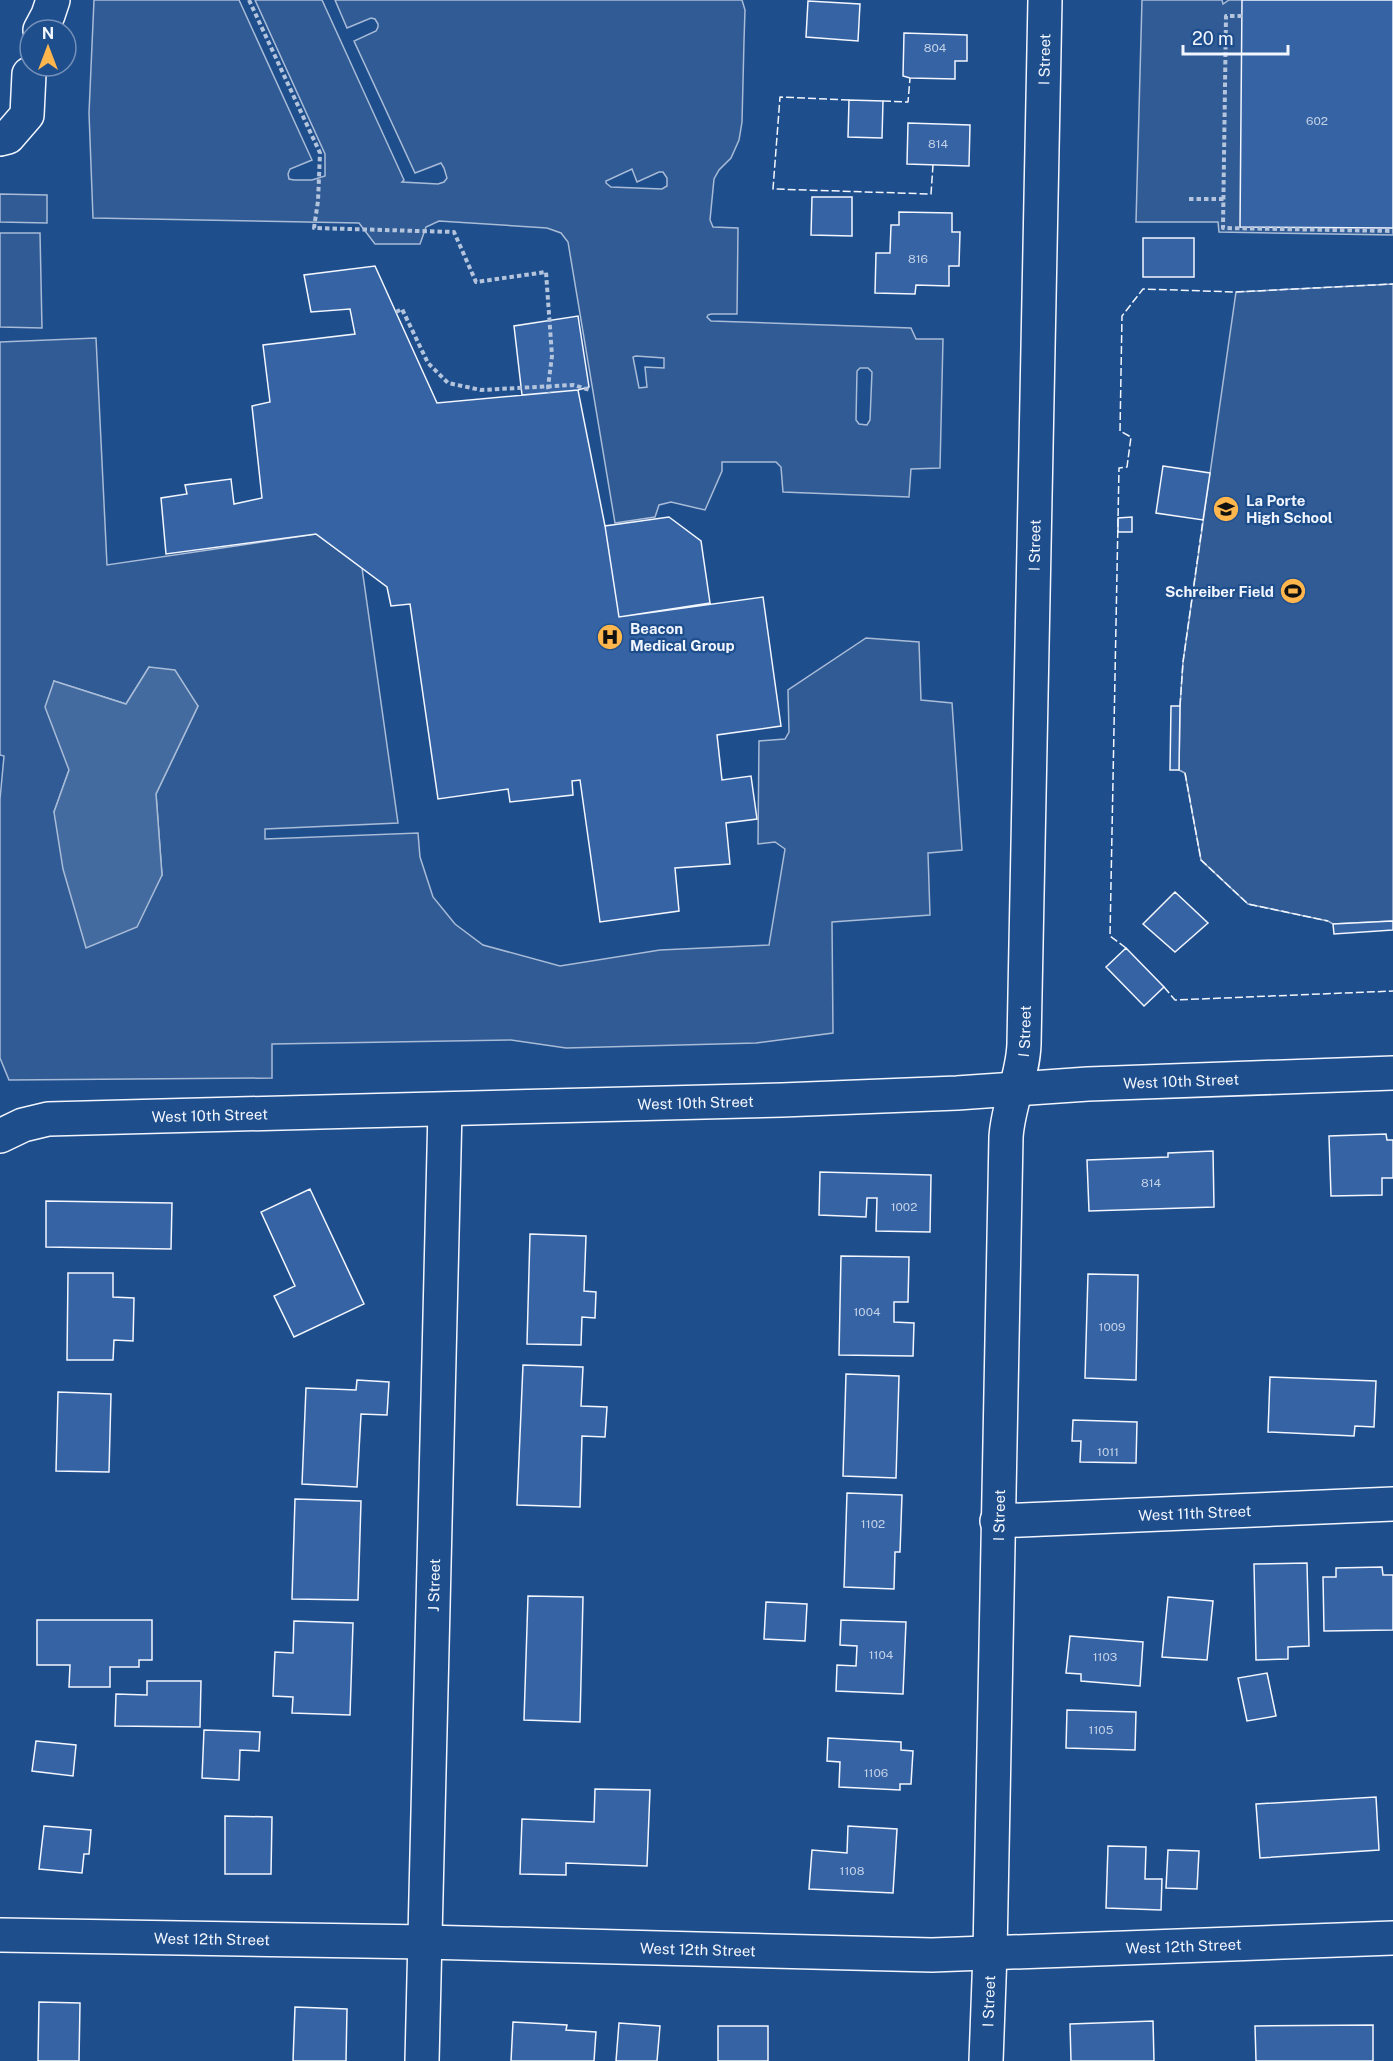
<svg xmlns="http://www.w3.org/2000/svg" width="1393" height="2061" viewBox="0 0 1393 2061" font-family="'Public Sans',sans-serif">
<style>
.built{fill:#305b95;stroke:#a8bbd7;stroke-width:1.5;fill-rule:evenodd}
.water{fill:#446ba0;stroke:#a8bbd7;stroke-width:1.5}
.building{fill:#3563a3;stroke:#f2f6ff;stroke-width:1.5}
.lines{fill:none;stroke-linecap:round;stroke-linejoin:round}
.minor-casing{stroke:#f2f6ff;stroke-width:36}
.path{stroke:#b3c4dc;stroke-width:4;stroke-dasharray:4.5 3;stroke-linecap:butt}
.minor{stroke:#1f4e8c;stroke-width:33}
.fence{stroke:#f2f6ff;stroke-width:1.5;stroke-dasharray:8 3;stroke-linecap:butt}
.labels{text-anchor:middle;dominant-baseline:central;stroke-width:4.5;stroke-linejoin:round;paint-order:stroke}
.number-label{font-size:12px;fill:#c3d1e8}
.street-label{font-size:15px;fill:#f2f6ff;stroke:#1f4e8c}
.poi-label{font-size:15px;font-weight:bold;fill:#f2f6ff;stroke:#1f4e8c;text-anchor:start}
</style>
<rect width="100%" height="100%" fill="#1f4e8c"/>
<path class="built" d="M94,0H239L312,160L290,169L288,174L289,179L294,180H312L325,176V154L255,0H322L404,180L402,182L438,184L444,182L447,178L444,168L441,163L415,173L354,41L376,31L378,27V24L375,19L371,18L347,28L335,0H742L745,10L744,41L742,122L739,140L731,158L719,170L714,179L710,220L713,227L738,228L737,314H711L708,315L707,317L711,321L911,328L916,339H943L940,468L911,469L909,497L783,492L781,467L776,462H722V471L705,510L671,502L659,505L655,517L615,523L568,242L561,233L547,228L439,221L426,227L420,244H375L359,223L93,218L89,113ZM632,169L637,182L659,172H663L667,178V186L662,189L611,187L606,183V181ZM636,356L664,358V368L645,367L647,387L639,388L633,357ZM860,368H868L872,372L870,420L867,425L859,424L856,420L857,371Z
M1142,0H1222L1223,4L1229,0H1242L1393,228V235L1219,232L1218,222H1136Z
M0,194L47,195V223L0,222Z
M0,233H40L42,328L0,327Z
M1393,284V921L1333,924L1328,921L1248,904L1201,860L1185,773L1179,770L1180,706L1183,662L1236,292Z
M96,338L107,565L316,534L362,568L398,823L265,829V839L418,833L420,857L433,897L455,924L483,945L560,966L660,950L769,945L785,849L775,842L758,844L759,741L785,739L789,732L788,690L866,638L919,642L921,700L952,703L962,850L928,853L930,915L832,922L833,1033L756,1043L566,1048L511,1040L272,1044V1078L9,1080L0,1058V799L4,756L0,755V342ZM149,667L198,706L156,794L162,875L54,812L69,770L54,681L126,704Z"/>
<path class="water" d="M149,667L175,670L198,706L156,794L162,875L137,927L86,948L63,869L54,812L69,770L45,707L54,681L126,704Z"/>
<path class="building" d="M1242,0H1393V228L1240,227Z
M808,1L860,4L858,41L806,37Z
M904,33L967,35V61H955V79L910,78L903,76Z
M849,100L883,101L882,138L848,137Z
M908,123L970,125L969,166L907,164Z
M812,197H852V236L811,235Z
M899,212L952,213V232H960L959,266H949V286L916,285L915,294L875,293L876,253H890L891,225H899Z
M1143,238H1194V277H1143Z
M375,266L437,403L578,390L605,526L619,617L763,597L781,726L717,735L722,780L751,776L757,819L726,823L730,864L675,868L679,911L600,922L580,780L572,781L573,795L510,802L508,789L438,799L410,604L391,606L387,587L316,534L166,554L161,498L187,494L185,485L231,479L234,504L262,498L252,406L270,402L263,345L355,334L350,309L311,312L304,275Z
M578,316L589,387L578,390L522,395L514,326Z
M1163,466L1210,473L1203,520L1156,513Z
M669,517L701,541L710,603L619,617L605,526Z
M1132,517V532H1118V518Z
M1171,706H1180L1179,770H1170Z
M1175,892L1208,923L1175,952L1143,924Z
M1393,921V930L1334,934L1333,924Z
M1126,948L1164,987L1144,1006L1106,967Z
M1386,1134L1387,1140H1393V1178H1382V1195L1331,1196L1329,1136Z
M1213,1151L1214,1207L1089,1211L1087,1160L1168,1157V1153Z
M820,1172L931,1175L930,1232L876,1231L877,1198H867L866,1217L819,1215Z
M310,1189L364,1304L294,1337L274,1296L295,1286L261,1212Z
M46,1201L172,1203L171,1249L46,1247Z
M530,1234L586,1236L584,1291L596,1292L595,1318L582,1317L581,1345L527,1344Z
M841,1256L909,1257L908,1302H894V1322L914,1323L913,1356L839,1355Z
M68,1273H113V1297L134,1298L133,1341L114,1340L113,1360H67Z
M1088,1274L1138,1275L1136,1380L1085,1378Z
M523,1365L583,1367L581,1406L607,1407L605,1437L582,1436L580,1507L517,1505Z
M846,1374L899,1376L896,1478L843,1476Z
M1270,1377L1376,1381L1374,1427L1355,1426L1354,1436L1268,1432Z
M357,1380L389,1382L387,1415L361,1414L357,1487L302,1484L306,1388L356,1390Z
M58,1392L111,1394L109,1472L56,1471Z
M1073,1420L1137,1422L1136,1463L1080,1462L1081,1441H1072Z
M847,1493L902,1495L900,1552H895L894,1589L844,1587Z
M295,1499L361,1501L358,1600L292,1599Z
M1307,1563L1309,1646L1288,1647V1659L1256,1660L1254,1564Z
M1382,1567L1383,1575H1393V1630L1324,1631L1323,1577H1336V1568Z
M528,1596L583,1597L580,1722L524,1720Z
M1168,1597L1213,1601L1207,1660L1162,1657Z
M766,1602L807,1604L805,1641L764,1639Z
M37,1620H152V1660H139V1667H110V1687H69L70,1665H37Z
M841,1620L906,1622L903,1694L836,1691L837,1665L856,1666L857,1646L840,1645Z
M294,1621L353,1623L350,1715L292,1713L293,1697L273,1696L275,1652L293,1653Z
M1070,1636L1143,1642L1140,1686L1081,1681V1674L1066,1673Z
M1267,1673L1276,1716L1247,1721L1238,1678Z
M147,1681H201L200,1727L115,1726L116,1694L147,1695Z
M1067,1710L1136,1712L1135,1750L1066,1748Z
M204,1730L260,1732L259,1751L240,1750L239,1780L202,1778Z
M828,1738L901,1742V1750L913,1751L911,1784H900V1790L839,1787L840,1762L827,1761Z
M36,1741L76,1745L73,1776L32,1771Z
M595,1789L650,1790L647,1866L566,1863V1875L520,1874L522,1819L594,1822Z
M1376,1797L1379,1850L1260,1858L1256,1804Z
M225,1816L272,1817L271,1874H225Z
M44,1826L91,1830L89,1854H84L82,1873L39,1869Z
M848,1826L897,1829L893,1893L809,1889L812,1850L847,1853Z
M1108,1846L1146,1847L1145,1879H1162L1161,1910L1106,1908Z
M1168,1850L1199,1851L1197,1889L1166,1888Z
M39,2002L80,2003L79,2061H38Z
M295,2007L347,2009L346,2061H293Z
M1153,2021L1154,2061H1071L1070,2024Z
M513,2022L567,2025L566,2030L596,2032L594,2061H511Z
M619,2023L660,2026L657,2061H616Z
M1373,2025V2061H1256L1255,2026Z
M718,2026H768V2061H718Z"/>
<g class="lines">
<g class="minor-casing">
<g id="minor">
<path d="M40,30L48,15L53,0"/>
<path d="M0,139L8,137L27,115L29,74"/>
<path id="s1" d="M0,1136L23,1125L48,1119L782,1100L957,1093L1088,1084L1393,1073"/>
<path id="s2" d="M997,1521L1393,1504"/>
<path id="s3" d="M0,1935L425,1942L932,1955L1393,1938"/>
<path id="s4" d="M422,2061L445,1110"/>
<path id="s5" d="M986,2061L990,1953L1006,1137C1008,1105 1023,1076 1024,1044L1045,0"/>
</g>
</g>
<path class="path" d="M249,0L320,153L318,201L314,228L454,232L476,282L546,272L552,356L548,387L549,393
M1242,16H1226L1223,228L1393,231
M1189,199H1224
M396,312L402,309L428,363L448,383L481,390L573,385L590,390"/>
<use href="#minor" class="minor"/>
<path class="fence" d="M849,100L780,97L773,189L931,194L933,165
M883,101L908,102L910,78
M1180,706L1183,662L1203,520
M1185,773L1201,860L1248,904L1328,921
M1126,948L1110,936L1119,468L1127,467L1131,437L1120,431L1122,316L1143,289L1236,292L1393,284
M1164,987L1175,1000L1393,991"/>
</g>
<defs>
<g id="school-disc" transform="scale(1.35)"><circle r="9.5" fill="#ffb74d" stroke="#1f4e8c"/><path d="M0-5L7-2L0 1L-7-2ZM-4 1L0 2.5L4 1V4Q0 6-4 4Z" fill="#111"/></g>
<g id="stadium-disc" transform="scale(1.35)"><circle r="9.5" fill="#ffb74d" stroke="#1f4e8c"/><path d="M0-5a6.5 5 0 1 0 0 10a6.5 5 0 1 0 0-10ZM-3.5-1.8h7v3.6h-7Z" fill="#111"/></g>
<g id="hospital-disc" transform="scale(1.35)"><circle r="9.5" fill="#ffb74d" stroke="#1f4e8c"/><path d="M-5-5h3v3.5h4V-5h3V5h-3V1.5h-4V5h-3Z" fill="#111"/></g>
</defs>
<g fill-rule="evenodd">
<use href="#school-disc" x="1226" y="509"/>
<use href="#stadium-disc" x="1293" y="591"/>
<use href="#hospital-disc" x="610" y="637"/>
</g>
<g class="labels">
<g class="number-label">
<text x="935" y="48">804</text>
<text x="1317" y="121">602</text>
<text x="938" y="144">814</text>
<text x="918" y="259">816</text>
<text x="1151" y="1183">814</text>
<text x="904" y="1207">1002</text>
<text x="867" y="1312">1004</text>
<text x="1112" y="1327">1009</text>
<text x="1108" y="1452">1011</text>
<text x="873" y="1524">1102</text>
<text x="881" y="1655">1104</text>
<text x="1105" y="1657">1103</text>
<text x="1101" y="1730">1105</text>
<text x="876" y="1773">1106</text>
<text x="852" y="1871">1108</text>
</g>
<g class="street-label">
<text stroke="none"><textPath href="#s5" startOffset="2004">I Street</textPath></text>
<text stroke="none"><textPath href="#s5" startOffset="1518">I Street</textPath></text>
<text stroke="none"><textPath href="#s5" startOffset="1032">I Street</textPath></text>
<text stroke="none"><textPath href="#s1" startOffset="1185">West 10th Street</textPath></text>
<text stroke="none"><textPath href="#s1" startOffset="699">West 10th Street</textPath></text>
<text stroke="none"><textPath href="#s1" startOffset="213">West 10th Street</textPath></text>
<text stroke="none"><textPath href="#s2" startOffset="198">West 11th Street</textPath></text>
<text stroke="none"><textPath href="#s5" startOffset="546">I Street</textPath></text>
<text stroke="none"><textPath href="#s4" startOffset="476">J Street</textPath></text>
<text stroke="none"><textPath href="#s3" startOffset="212">West 12th Street</textPath></text>
<text stroke="none"><textPath href="#s3" startOffset="1184">West 12th Street</textPath></text>
<text stroke="none"><textPath href="#s3" startOffset="698">West 12th Street</textPath></text>
<text stroke="none"><textPath href="#s5" startOffset="60">I Street</textPath></text>
</g>
<g class="poi-label">
<text x="1246" y="500">La Porte<tspan x="1246" dy="17">High School</tspan></text>
<text x="1274" y="591" text-anchor="end">Schreiber Field</text>
<text x="630" y="628">Beacon<tspan x="630" dy="17">Medical Group</tspan></text>
</g>
</g>
<g transform="translate(48 48)"><circle r="28" fill="#1f4e8c" stroke="#7391ba" stroke-width="1.5"/>
<path d="M0-4.5L10 22L0 15L-10 22Z" fill="#ffb74d"/>
<text y="-9" font-size="16" font-weight="bold" text-anchor="middle" fill="#f2f6ff">N</text>
</g>
<path d="M1183 45v9h105v-9" fill="none" stroke="#f2f6ff" stroke-width="3"/>
<text x="1192" y="45" font-size="18" fill="#f2f6ff" stroke="#1f4e8c" stroke-width="4.5" paint-order="stroke">20 m</text>
</svg>
